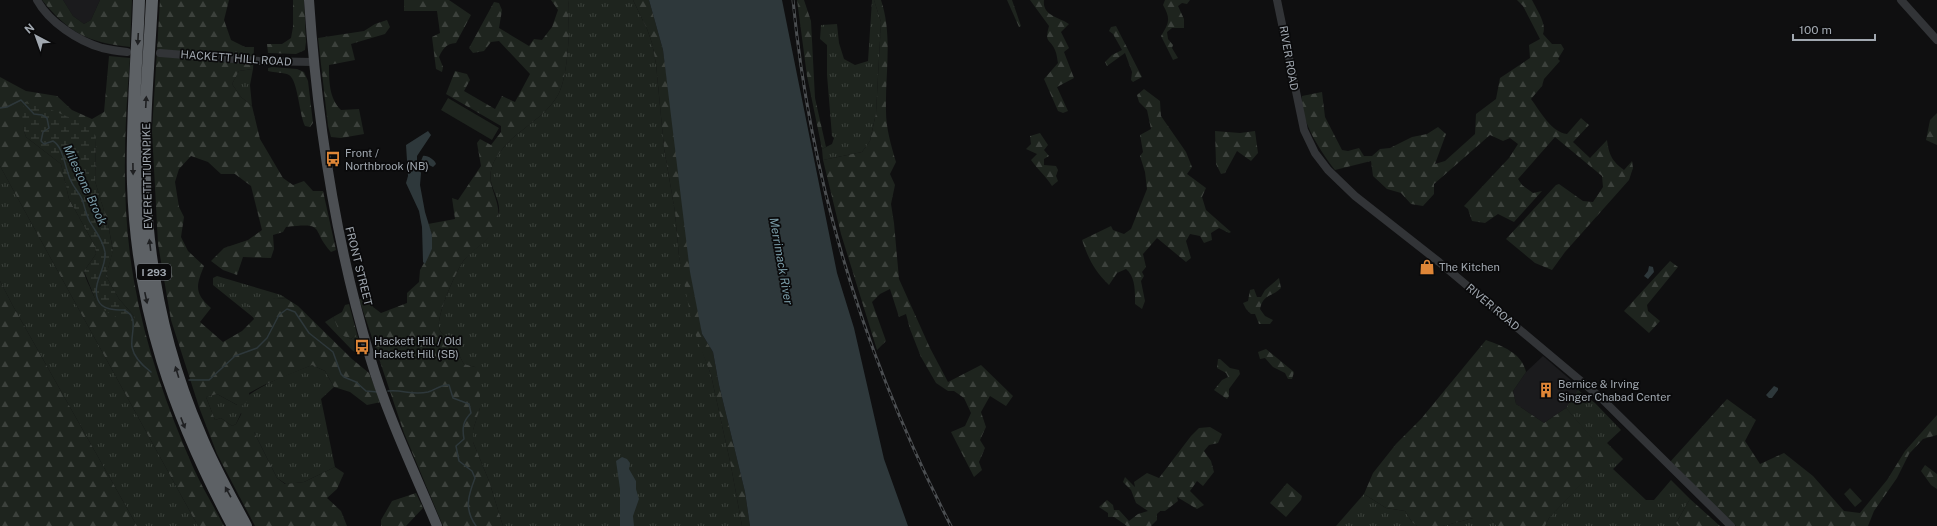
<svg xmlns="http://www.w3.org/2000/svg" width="1937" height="526" viewBox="0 0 1937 526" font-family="'Public Sans',sans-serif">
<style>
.built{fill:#1b1b1d}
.grass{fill:url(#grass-tufts)}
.forest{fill:url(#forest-firs);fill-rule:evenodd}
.wetland{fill:url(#wetland-marsh)}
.pitch{fill:#1e241e}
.water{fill:#2e383b}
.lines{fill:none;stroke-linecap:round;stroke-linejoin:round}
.stream{stroke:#2e383b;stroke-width:1.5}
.minor{stroke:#323437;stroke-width:8}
.major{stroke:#4c4f53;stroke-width:10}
.highway{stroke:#5d6165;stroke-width:12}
.rail-casing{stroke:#4b4e51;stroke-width:3}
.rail{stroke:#0a0a0b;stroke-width:1.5;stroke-dasharray:4.5;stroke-linecap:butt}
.oneway{fill:#1f2022}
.labels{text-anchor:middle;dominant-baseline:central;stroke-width:3.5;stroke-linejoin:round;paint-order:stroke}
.shield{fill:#0a0a0b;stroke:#74797e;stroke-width:1}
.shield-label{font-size:10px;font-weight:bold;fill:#a1a8b0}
.street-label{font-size:11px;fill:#a1a8b0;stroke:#0a0a0b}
.poi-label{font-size:11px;fill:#a1a8b0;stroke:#0a0a0b;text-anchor:start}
.water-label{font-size:12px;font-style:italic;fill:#7a9ca8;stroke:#0a0a0b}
</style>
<defs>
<pattern id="grass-tufts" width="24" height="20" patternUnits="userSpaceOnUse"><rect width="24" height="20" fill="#1e241e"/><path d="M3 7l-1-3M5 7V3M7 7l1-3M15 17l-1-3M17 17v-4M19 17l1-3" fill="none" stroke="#3c413c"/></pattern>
<pattern id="forest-firs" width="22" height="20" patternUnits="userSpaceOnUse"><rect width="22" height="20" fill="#1e241e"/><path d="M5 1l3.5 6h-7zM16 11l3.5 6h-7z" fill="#3c413c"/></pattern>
<pattern id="wetland-marsh" width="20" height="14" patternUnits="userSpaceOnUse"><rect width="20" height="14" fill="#1e241e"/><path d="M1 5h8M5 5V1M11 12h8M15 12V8" fill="none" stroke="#3c413c"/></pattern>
</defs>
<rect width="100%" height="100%" fill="#0f0f10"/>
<path class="built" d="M63,0H100L91,20L84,24L73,16Z
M1543,356L1580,388L1566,408L1544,423L1516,404L1513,391L1526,372Z"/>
<path class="grass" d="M569,0H633L647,29L652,43L656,64L664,148L675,212L679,257L703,353L711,375L731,466L742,526H503L489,481L473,442V430L480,408L475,367L464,364C460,358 455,344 451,340C447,336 440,335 439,327C437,314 456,271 464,260C478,243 490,244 498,218C505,195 478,184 498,155C514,130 545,120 559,93C566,79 568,50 569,33C569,22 567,11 569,0Z
M872,0H874L881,22L876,113L870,141L862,152L823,160L822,149L832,144L834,138L832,136L827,75V45L820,39L821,25L837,24L839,43L844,59L855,65L868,61Z
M253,69L250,85L252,106L241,97L232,84L239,71Z
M0,166L198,526H137L13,306L0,281Z
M217,276L281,295L287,299L276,298L248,306L254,318L213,285V278Z
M333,317L342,335L351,339L357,334L362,352L356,353L352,350L325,322Z
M312,365L325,371L334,387L321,399L335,467L304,482L286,484L277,478L254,432L241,413L236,424L232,426L221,418L215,420L206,397L217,394L237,405C259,384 285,376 312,365Z
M1578,390L1595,403L1621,430L1607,443L1623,459L1613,469L1646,500H1654L1671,480L1690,499L1676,523L1679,526H1545L1549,518L1607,456L1566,408Z
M1364,494L1386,508L1405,511L1412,522L1417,526H1336Z
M1473,518H1490L1497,526H1443Z"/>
<path class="forest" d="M42,0H63L73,16L84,24L91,20L100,0H132L130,47C87,42 69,33 42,0Z
M160,0H229L224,20L231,40L245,47H254L253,69L239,71L232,84L241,97L252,106L260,139L283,178L293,185L304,181L313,191H323L336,250L331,252C310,229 327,222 286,227L283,232L273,235L274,249L271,258L243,257L237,275L223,270L211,261L224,248L248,240L262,230L251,186L235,174H221L208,162L191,156L179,169L175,182L179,207L184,217L181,237L188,251L204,266C196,286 194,293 211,308L200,322L223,342L242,331L254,319L248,306L260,300L276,298L287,299L298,306L352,359L369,373L381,402L367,405L350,392L334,387L325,371L312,365L264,385L249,393L250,398L241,407L217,394L206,397L215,420L221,418L232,426L236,424L245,407L252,411L258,423L254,432L277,478L285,484L304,482L335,467L344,473L337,489L327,498L341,511L347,526H255L217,454L199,407L171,320L158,244L152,131Z
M293,0H304L306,42L305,50L296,54L268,53L267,44H282L291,38L293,27Z
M404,0H449L471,15L456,43C446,44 443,48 439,57L443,67L442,72L436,69L432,37L440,33L437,11H404Z
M551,0H569C567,11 569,22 569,33C568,50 566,79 559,93C545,120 514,130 498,155C478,184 505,197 497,224C491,241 475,247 464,260C456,271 437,314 439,327C440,335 447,336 451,340C455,344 460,358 464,364L475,367L480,374V408L473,430V442L489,481L503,526H443L404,433L359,299L368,298L373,307L381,313L407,303V293L419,282L420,270L432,249V235L428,224L455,219L452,198L458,200L481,166L477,143L480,139L491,145L501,132V126L446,94L455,71L467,74L470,80L464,91L495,109L502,96L515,102L530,74L499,41L491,42L484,51L473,53L469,48L494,2L499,3L502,10L499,28L529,46L534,39L542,40L552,27L558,10Z
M633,0H649L663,50L702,334L713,352L719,385L745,492L750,526H742L731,466L711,375L693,328L679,257L675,212L664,148L656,64L652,43L647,29Z
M797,0H804L811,21L815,98L826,147L822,149L807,76Z
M874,0H881C893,36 885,73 886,111C886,128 891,145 896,162L890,174L895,185L891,204L894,223L899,279L930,348L948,382L981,365L1013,396L1006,406L990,396L981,412L986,427L980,440L985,448L979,462L982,470L974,477L951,432L965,426L971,413L964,398L954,391H948L936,383L921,357L910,329L906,314L899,317L890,289L880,294L872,302L886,341L877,350L841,234L823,160L862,152L870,141L876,113L881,22Z
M1007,0H1012L1021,26L1019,27Z
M1030,0H1044C1042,16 1060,17 1069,24L1061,32L1069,48L1064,52L1074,78L1057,87L1068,111L1063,113L1058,111L1044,79L1058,63C1057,59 1057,54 1055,50C1050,38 1044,44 1049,26Z
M1165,0H1190L1187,4L1182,3L1178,6L1184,19V28H1172L1167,32L1168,39L1173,45L1172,48L1178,58L1173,60L1161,36C1169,23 1171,19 1163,5Z
M1517,0H1532C1537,10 1547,24 1543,34L1552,44H1561L1564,49L1558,59L1560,61L1544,79L1542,86L1531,99C1540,111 1551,132 1567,134L1581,118L1589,125L1573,142L1590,158L1607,140C1609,155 1612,161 1624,170L1632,161L1633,168L1629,180L1565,252L1552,270L1535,263L1506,239L1556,185L1559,184L1583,201L1593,202L1603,187L1602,176L1555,137L1518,179L1522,185L1533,193L1542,191L1514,222L1498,214L1485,223L1472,221L1468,209L1464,206L1509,158L1518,144L1510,138L1503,141L1490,135L1434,184V194L1423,206L1411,204L1401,193L1387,189L1373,176L1371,161L1335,170C1321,152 1299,119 1302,96L1322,92L1325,117L1342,150L1348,151L1359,148L1364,156H1372L1380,149L1390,148L1412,137L1427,134L1438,127L1446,134L1435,164L1445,161L1475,134L1476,114L1496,99L1500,78L1530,58L1529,45L1540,39L1523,6Z
M387,20L390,27L385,34L351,44L355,60L329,65C329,81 329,98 341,110L359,109L364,134L341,138L331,137L328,126L318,38L364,31L375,24Z
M1116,26L1142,77L1133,82L1131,80L1132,72L1125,53L1107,66L1105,62L1112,55L1122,50L1113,34L1109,31L1111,27Z
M109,56L130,58C124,131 121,208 134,281C145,345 167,407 193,467C202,487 214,507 224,526H198L0,166V77L26,91L57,96L72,110L92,119L104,112ZM23,121L96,136L95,181L108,224L113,250L106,276L119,299L135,317C113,313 101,314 92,292C89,285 85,278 84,271L96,254L95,246L69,199L61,164L26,137L24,131Z
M272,67L297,69L304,72L308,81L313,123L310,127L305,126C299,114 298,80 289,75C284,72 274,73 268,71V68Z
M1144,89L1160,101L1161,116L1186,152L1192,167L1187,174L1206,188L1202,197L1206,210L1231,232L1229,233L1219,228L1211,233L1212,240L1204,243L1200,236L1190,234L1186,241L1191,258L1186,262L1157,238L1143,254L1146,267L1142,272L1144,276L1141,281L1145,301L1142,309L1135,304C1135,293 1136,277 1126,269L1117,273L1109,285C1094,270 1089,260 1082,240L1111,226L1113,230L1124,234L1131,229L1147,189L1145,172L1140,156L1143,152L1140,135L1151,129L1147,110L1139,102L1137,95Z
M1937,113V145L1926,140L1930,120Z
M1215,131L1240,133L1255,131L1258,153L1251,161L1237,151L1225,173L1221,174L1216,164Z
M1040,133L1048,145L1044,150L1049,156L1044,159V165L1056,166L1058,170L1056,176L1058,181L1052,186C1046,176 1038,170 1031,160L1037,154L1026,149L1031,144L1030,136Z
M1670,261L1678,267L1647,305L1648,311L1660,321L1649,333L1624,311Z
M1279,278L1281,288C1272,297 1263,294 1260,309L1265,316L1273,320L1270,324H1259L1255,314H1251L1246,309L1243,303L1248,301L1250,290L1254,289L1257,297H1261L1265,290Z
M0,281L13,306L137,526H0Z
M349,304L357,334L351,339L341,335L333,317L342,312L345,305Z
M1486,340C1502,346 1522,353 1526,372L1513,391L1516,404L1544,423L1566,408L1608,456L1549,518L1545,526H1497L1490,518H1473L1443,526H1417L1412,522L1405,511L1386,508L1364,494L1373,473L1396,444L1421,419Z
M1266,349L1294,372L1292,379H1288L1285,373L1273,367L1265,358L1260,359L1258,352Z
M1218,359H1220L1230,368L1239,370L1240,374L1229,389V396L1227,399L1214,390L1222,380L1228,377L1226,373L1217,368Z
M1727,399L1756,420L1745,441L1760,464L1784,453L1813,476L1844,511L1860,513L1887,480L1905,451L1937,415V435L1923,439L1909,454L1897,478L1874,511L1868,526H1736L1670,462Z
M1210,427L1222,434L1218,443L1209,445L1204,451L1211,461L1214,472L1203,486L1197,481L1190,491L1204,505L1197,509L1177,497L1178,501L1165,511H1160L1157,514V520L1151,526H1127L1114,517H1108V513L1099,507L1107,500L1113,505L1114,510H1119L1129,521L1138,514L1148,511L1136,503L1131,490L1123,482L1125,477L1135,487L1134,482L1147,473L1159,478L1191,436L1199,428Z
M1925,465L1937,474V489L1931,485L1921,471Z
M1287,483L1302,496L1301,500L1286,517L1270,503Z
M416,493L423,508L406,526H381V520L392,501Z
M1690,499L1720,526H1679L1676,523Z"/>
<path class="wetland" d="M25,102L42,106L83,123L96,136L95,181L108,224L113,251L106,276L119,299L135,317L130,325L102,309L96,301L84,271L96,254L95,246L69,199L61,164L26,137C22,127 21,112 25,102Z"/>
<path class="pitch" d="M448,98L499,128L492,140L441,110Z
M1850,488L1862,501L1855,507L1844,494Z"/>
<path class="water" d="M649,0H782L837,273L854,328L884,459L908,526H750L745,492L719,385L713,352L702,334L690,272L663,50Z
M428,131L431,135L417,156V165L421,173L420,185L425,212L432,235V249L425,264L423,262L422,227L419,211L406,183L408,176L406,145Z
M423,156C427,155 435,160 436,164L433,167L421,161Z
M1649,266L1653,267L1654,272L1648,279L1644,276L1648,271Z
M1774,386L1778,388V390L1772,398H1769L1766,395Z
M622,457L627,459L630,463L629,469L636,481V489L639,499L633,516L634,526H620V489L616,461Z"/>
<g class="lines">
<path class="stream" d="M0,108L7,107L21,100L34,114L42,115L47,118L49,128L43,132L41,141L44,144L53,141C64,147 65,170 71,181C74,188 79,192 82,199C85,207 86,215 90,222C96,232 103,240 105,252C107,268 91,284 98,300C102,310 115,310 124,310C140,317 130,334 132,347C134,358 143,366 151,372
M189,380H209L235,356L257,348L267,338L279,315L287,309L295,312L309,333L333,352L341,374L344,377L356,382L366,391L378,392
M388,391C403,389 411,396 428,392C435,390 441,384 449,385L453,398L469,404L471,413C463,421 462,428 464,439L456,446L459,461L472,471L475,478C468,496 464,509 476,526"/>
<path class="minor" d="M37,0C49,22 78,41 102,48C110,50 118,51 127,52
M1277,0L1304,130L1315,153L1328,170L1355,196L1439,262L1600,397L1731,526
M1901,0L1937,40
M160,53L259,61L313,62"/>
<path class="major" d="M309,0C317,121 335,240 370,357C387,415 414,471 437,526"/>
<path class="highway" d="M139,0C137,61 131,123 133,184C137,310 174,416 233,526
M152,0C149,61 143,123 145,184C148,269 166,356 200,434C213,466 230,496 246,526"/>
<g class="rail-casing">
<path id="rail" d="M793,0C811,187 865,359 951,526"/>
</g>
<use href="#rail" class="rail"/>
</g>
<defs><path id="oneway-solid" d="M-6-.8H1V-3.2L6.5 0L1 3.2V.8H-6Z"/></defs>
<g class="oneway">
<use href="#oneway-solid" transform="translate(138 39) rotate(93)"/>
<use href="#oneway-solid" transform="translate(146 102) rotate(-87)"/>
<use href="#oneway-solid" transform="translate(133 169) rotate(89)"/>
<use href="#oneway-solid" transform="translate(150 245) rotate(-97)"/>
<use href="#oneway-solid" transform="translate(146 298) rotate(78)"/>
<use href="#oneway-solid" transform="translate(177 372) rotate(-107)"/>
<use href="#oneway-solid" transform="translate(183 423) rotate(69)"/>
<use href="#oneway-solid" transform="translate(228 492) rotate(-119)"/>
</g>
<defs>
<g id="bus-bare" transform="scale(1.2)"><path d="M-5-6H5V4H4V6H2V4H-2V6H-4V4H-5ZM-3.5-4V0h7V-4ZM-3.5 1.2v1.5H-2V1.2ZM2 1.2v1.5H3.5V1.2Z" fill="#df8637" stroke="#0a0a0b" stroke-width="2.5" paint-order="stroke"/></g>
<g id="shop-bare" transform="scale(1.2)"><path d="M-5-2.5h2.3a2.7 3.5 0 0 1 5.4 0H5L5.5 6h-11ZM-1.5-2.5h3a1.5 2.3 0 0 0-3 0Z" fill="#df8637" stroke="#0a0a0b" stroke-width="2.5" paint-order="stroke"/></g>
<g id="building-bare" transform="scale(1.2)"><path d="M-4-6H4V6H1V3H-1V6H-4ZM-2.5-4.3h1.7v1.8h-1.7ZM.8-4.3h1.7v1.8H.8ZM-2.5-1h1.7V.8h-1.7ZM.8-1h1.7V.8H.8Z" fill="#df8637" stroke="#0a0a0b" stroke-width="2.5" paint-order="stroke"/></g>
</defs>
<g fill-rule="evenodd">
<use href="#bus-bare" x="333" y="159"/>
<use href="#shop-bare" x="1427" y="267"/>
<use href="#bus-bare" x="362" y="347"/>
<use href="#building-bare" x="1546" y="390"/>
</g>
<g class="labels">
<rect class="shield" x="137" y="264" width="34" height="16" rx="3"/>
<g class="shield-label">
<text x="154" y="272">I 293</text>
</g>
<g class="street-label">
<text transform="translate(236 58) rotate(4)">HACKETT HILL ROAD</text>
<text transform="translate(1289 58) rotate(80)">RIVER ROAD</text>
<text transform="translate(147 176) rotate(-91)">EVERETT TURNPIKE</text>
<text transform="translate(359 266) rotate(76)">FRONT STREET</text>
<text transform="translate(1493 307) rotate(40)">RIVER ROAD</text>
</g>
<g class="poi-label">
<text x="345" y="153">Front /<tspan x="345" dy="13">Northbrook (NB)</tspan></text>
<text x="1439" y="267">The Kitchen</text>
<text x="374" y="341">Hackett Hill / Old<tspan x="374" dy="13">Hackett Hill (SB)</tspan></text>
<text x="1558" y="384">Bernice &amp; Irving<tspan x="1558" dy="13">Singer Chabad Center</tspan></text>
</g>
<g class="water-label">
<text transform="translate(85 185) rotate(65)">Milestone Brook</text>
<text transform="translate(781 261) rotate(80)">Merrimack River</text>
</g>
</g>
<g transform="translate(36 36) rotate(319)" stroke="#0a0a0b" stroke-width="3" paint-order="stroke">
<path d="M0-3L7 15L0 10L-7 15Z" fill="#a1a8b0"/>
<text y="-6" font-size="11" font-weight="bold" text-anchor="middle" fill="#a1a8b0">N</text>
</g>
<path d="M1793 34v6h82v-6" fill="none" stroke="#a1a8b0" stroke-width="2"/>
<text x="1799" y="34" font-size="12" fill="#a1a8b0" stroke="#0a0a0b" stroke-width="3" paint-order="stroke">100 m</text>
</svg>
